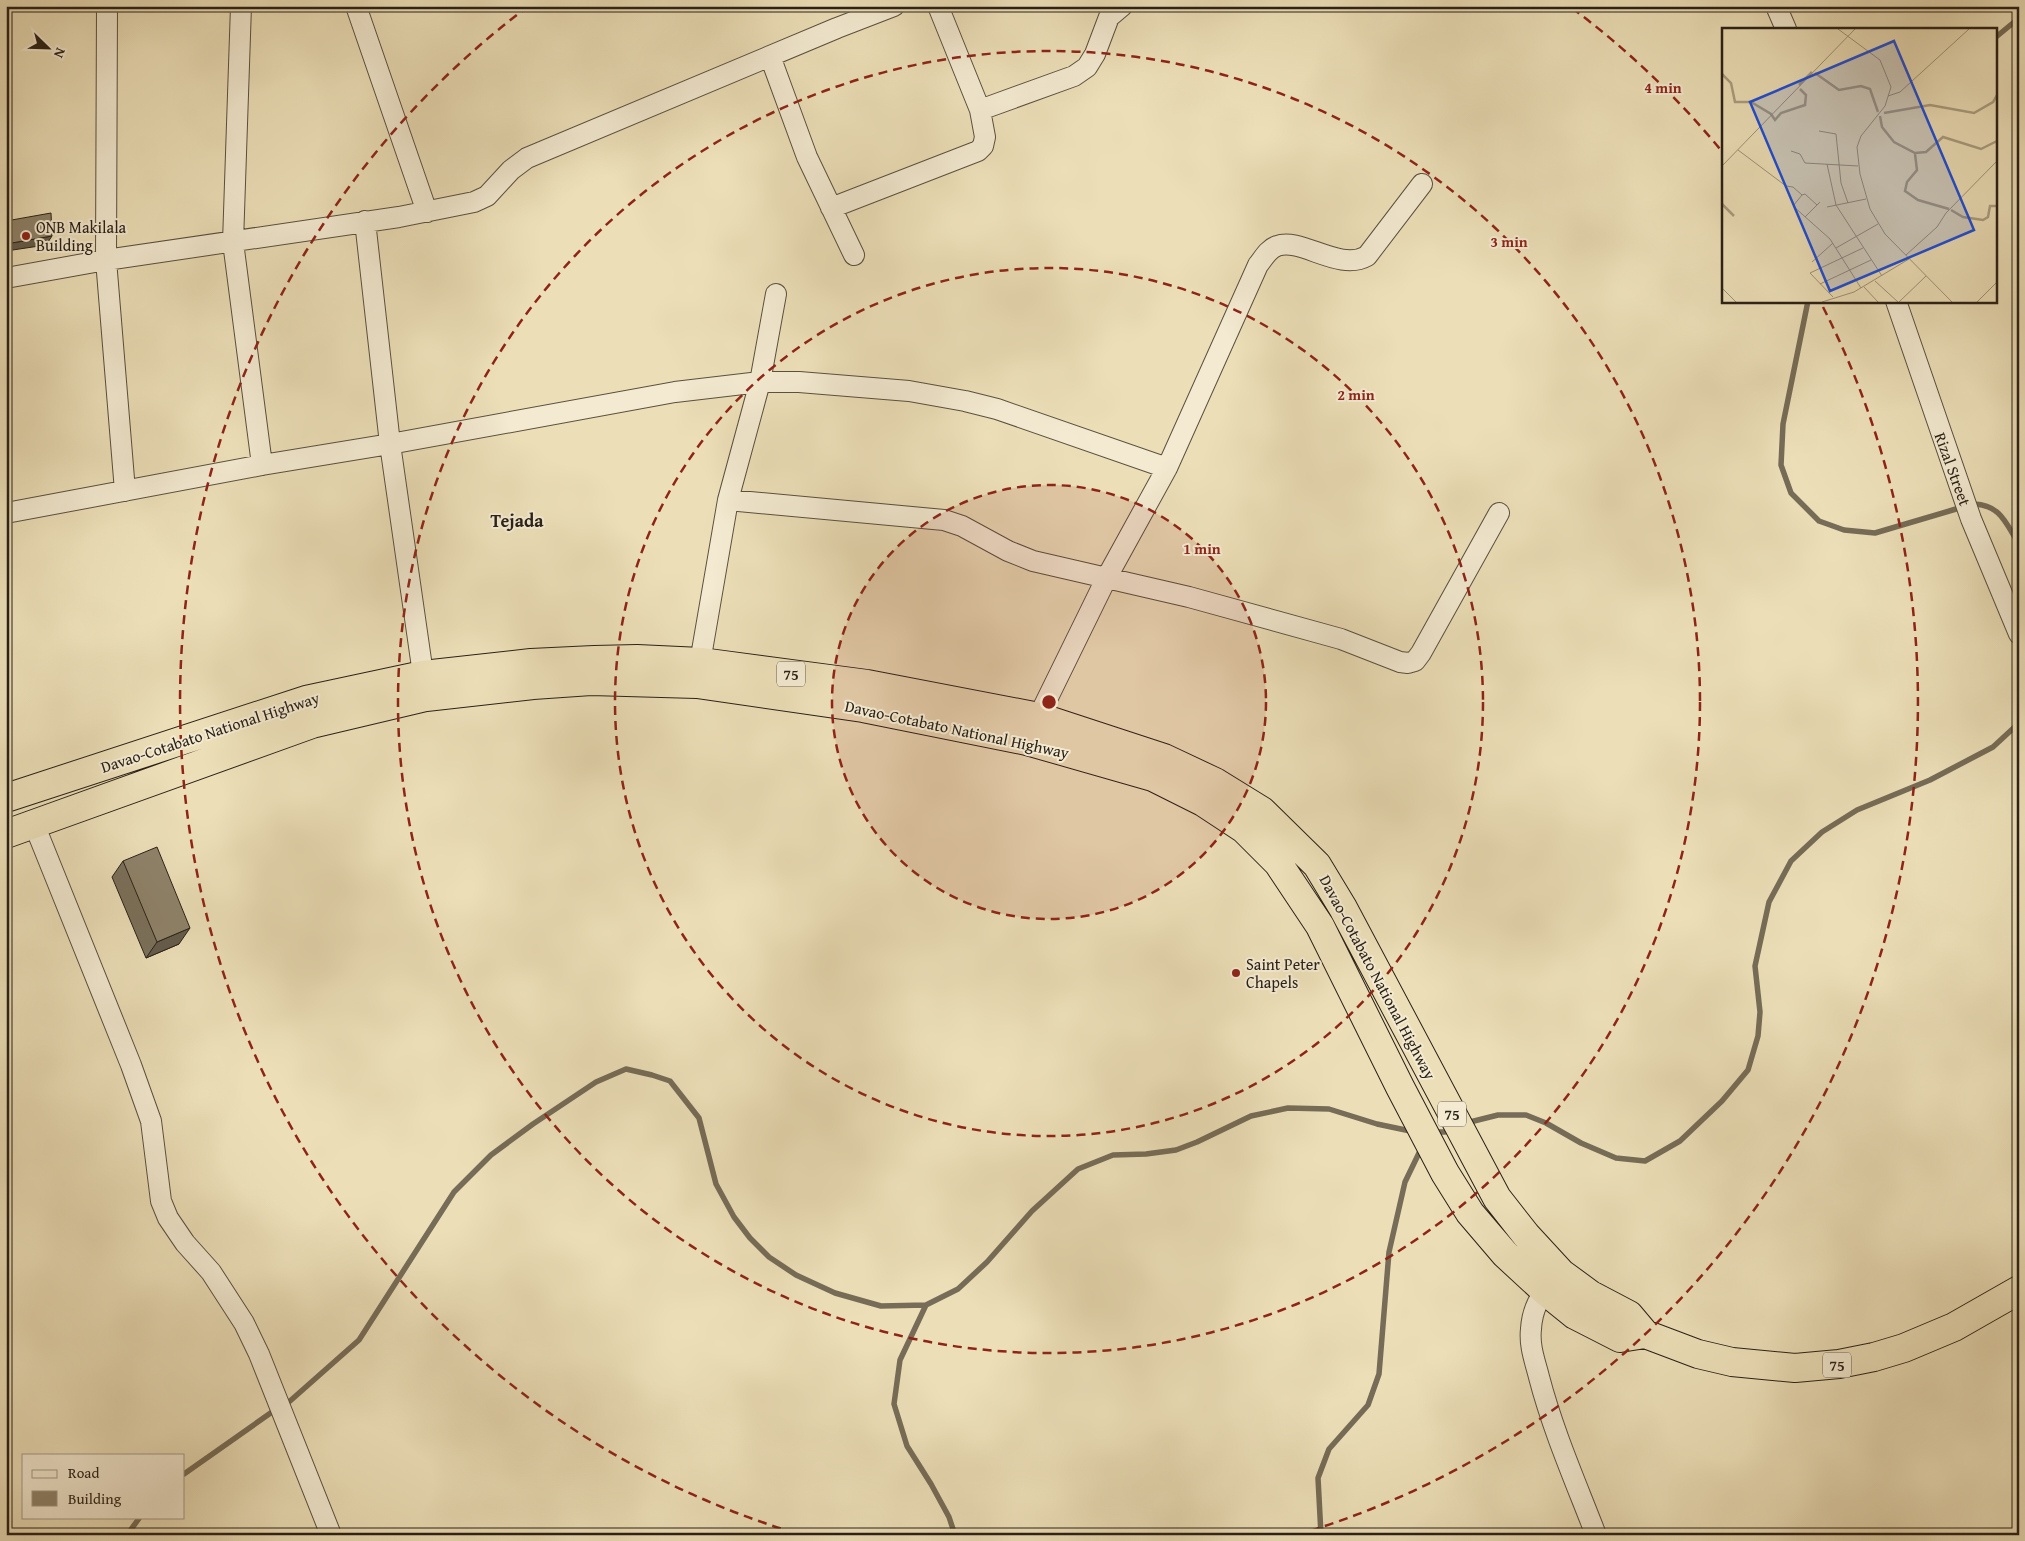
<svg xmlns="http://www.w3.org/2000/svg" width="2025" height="1541" viewBox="0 0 2025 1541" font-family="'Gentium Book Plus',serif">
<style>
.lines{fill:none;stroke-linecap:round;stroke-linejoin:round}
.stream{stroke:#766c57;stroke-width:5.5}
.minor-casing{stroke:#5a503f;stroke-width:22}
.trunk-casing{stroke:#292017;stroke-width:30}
.minor{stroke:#f3ead1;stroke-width:20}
.trunk{stroke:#ecdfb8;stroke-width:28}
.wall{fill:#7a715c;stroke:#292017}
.shaded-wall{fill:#635c4b;stroke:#292017}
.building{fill:#8e836b;stroke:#292017}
.ring{fill:none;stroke:#8f2418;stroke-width:2.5;stroke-dasharray:9 6}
.poi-dot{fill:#8f2418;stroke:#f3ead1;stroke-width:2}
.labels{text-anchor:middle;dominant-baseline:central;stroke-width:4;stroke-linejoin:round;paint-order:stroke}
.shield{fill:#f3ead1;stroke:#665d4f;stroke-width:1}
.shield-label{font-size:15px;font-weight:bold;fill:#292017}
.poi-label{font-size:16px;fill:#292017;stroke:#f3ead1;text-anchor:start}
.street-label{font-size:16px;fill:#292017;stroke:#f3ead1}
.neighbourhood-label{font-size:18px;font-weight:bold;fill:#292017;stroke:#f3ead1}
.inset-river{fill:none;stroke:#aa9e81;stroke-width:2.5}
.inset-road{fill:none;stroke:#9e9378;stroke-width:1}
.view{fill:#1d4ed8;fill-opacity:0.15;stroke:#1d4ed8;stroke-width:2.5}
.inset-edge{fill:none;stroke:#292017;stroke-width:2.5}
.centre{fill:#8f2418;stroke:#f3ead1;stroke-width:2.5}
.ring-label{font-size:15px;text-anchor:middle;font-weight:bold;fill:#8f2418;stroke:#f3ead1;stroke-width:4;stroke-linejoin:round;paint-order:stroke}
</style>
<rect width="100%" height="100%" fill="#ecdfb8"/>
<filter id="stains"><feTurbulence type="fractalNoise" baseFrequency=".004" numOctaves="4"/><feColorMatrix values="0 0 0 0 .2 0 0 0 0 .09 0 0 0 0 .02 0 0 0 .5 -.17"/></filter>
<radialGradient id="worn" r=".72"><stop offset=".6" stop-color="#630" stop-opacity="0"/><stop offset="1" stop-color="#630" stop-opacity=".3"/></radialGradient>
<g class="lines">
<path class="stream" d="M1996,37L2019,18
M1808,301L1783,424L1781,465L1791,493L1819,521L1844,530L1875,533L1956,509
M1974,504C2001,505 2006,524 2019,544
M1466,1123L1498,1115H1526L1546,1123L1581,1143L1616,1158L1645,1161L1680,1141L1722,1101L1748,1070L1758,1036L1760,1012L1755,966L1769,902L1791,861L1822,832L1857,810L1930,780L1993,747L2019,723
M1432,1132H1445
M926,1305L900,1360L894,1404L907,1446L931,1484L949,1517L955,1535
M290,1401L359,1340L454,1192L491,1155L533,1124L596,1082L626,1069L652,1075L670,1081L699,1118L716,1184L734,1217L750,1238L769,1257L796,1275L835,1293L881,1306L926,1305L958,1289L987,1262L1032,1211L1078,1169L1113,1155L1146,1154L1176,1150L1197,1142L1251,1116L1288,1108L1329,1109L1377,1124L1415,1132
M184,1474L272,1412
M127,1535L140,1517
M1321,1535L1318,1478L1329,1449L1368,1405L1379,1374L1389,1252L1405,1182L1419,1153L1424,1148"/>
<g class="minor-casing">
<path id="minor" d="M107,6L106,260L125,491
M241,6L233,242L262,465
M356,6L427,212
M1776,6L1786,29
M770,56L807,157L854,255
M980,110L1074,76L1087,67L1095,54L1109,17L1122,6
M831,208L978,151L983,146L985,137L980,110L938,6
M365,221L390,444L425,688
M6,278L106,260L399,217L474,202L487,196L511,170L527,158L837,28L894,6
M1896,301L1971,519L2019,634
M728,500L944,520L962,526L1008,551L1033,561L1189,597L1341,639L1400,662L1408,663L1415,661L1421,653L1499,513
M6,513L262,465L390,444L675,392L760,382H799L909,391L965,401L997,409L1167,468
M698,674L728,500L760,382L776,294
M1033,728L1107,577L1167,468L1258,265C1263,259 1268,249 1277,246C1301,237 1339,272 1367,256L1422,184
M34,824L131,1065L151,1121L161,1201L168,1218L185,1243L211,1272L244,1323L259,1354L331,1535
M1553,1282C1540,1294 1532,1311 1531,1329C1529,1346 1535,1361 1539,1377C1553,1431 1576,1483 1596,1535"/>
</g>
<g class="trunk-casing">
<path id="trunk" d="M6,798L306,700L423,675L531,663L594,660L637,659L701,662L867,684L1039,717L1164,758L1215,782L1262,811L1317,865L1343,908L1497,1198L1526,1235L1561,1273L1591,1295L1629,1315L1645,1334
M6,834L312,724L426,697L533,685L591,681L697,684L863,708L1027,741L1153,777L1203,802L1244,829L1278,863L1320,926L1400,1087L1445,1173L1470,1213L1505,1254L1544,1290L1575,1315L1620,1338L1645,1334L1698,1354L1732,1362L1795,1368L1839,1364L1874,1357L1904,1348L1954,1327L2019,1290"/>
</g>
<use href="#minor" class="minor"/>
<use href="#trunk" class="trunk"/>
</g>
<path class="wall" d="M123,861L179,944L146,958L112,877Z"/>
<path class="shaded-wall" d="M52,236L46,245L6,251V244Z
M190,928L179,944L146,958L157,942Z"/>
<path class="building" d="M51,213L52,236L6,244V221Z
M157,847L190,928L157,942L123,861Z"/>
<circle cx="1049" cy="702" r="217" fill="#8f2418" fill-opacity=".12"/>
<g class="ring">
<circle cx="1049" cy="702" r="217"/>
<circle cx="1049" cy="702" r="434"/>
<circle cx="1049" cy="702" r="651"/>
<path d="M795 1533A869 869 0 0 1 526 8M1572 8A869 869 0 0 1 1720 149M1823 307A869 869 0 0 1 1303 1533"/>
</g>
<g class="poi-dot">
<circle cx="26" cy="236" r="5"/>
<circle cx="1236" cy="973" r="5"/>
</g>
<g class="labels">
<g class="shield">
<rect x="777" y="661.5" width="28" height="25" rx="4"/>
<rect x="1438" y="1101.5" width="28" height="25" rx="4"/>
<rect x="1823" y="1352.5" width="28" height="25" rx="4"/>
</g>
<g class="shield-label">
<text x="791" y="674">75</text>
<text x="1452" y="1114">75</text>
<text x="1837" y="1365">75</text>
</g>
<g class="poi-label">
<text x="36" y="227">ONB Makilala<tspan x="36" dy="18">Building</tspan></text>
<text x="1246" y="964">Saint Peter<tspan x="1246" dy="18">Chapels</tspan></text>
</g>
<g class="street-label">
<text transform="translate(1953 469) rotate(70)">Rizal Street</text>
<text transform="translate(957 729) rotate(12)">Davao-Cotabato National Highway</text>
<text transform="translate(210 732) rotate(-18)">Davao-Cotabato National Highway</text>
<text transform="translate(1378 977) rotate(62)">Davao-Cotabato National Highway</text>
</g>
<g class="neighbourhood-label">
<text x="517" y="520">Tejada</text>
</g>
</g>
<g transform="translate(1722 28)">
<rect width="275" height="275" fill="#ecdfb8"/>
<path class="inset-river" d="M93,45L117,62L139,58L148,61L156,84M0,46L9,55L13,74H29L49,86L53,92L59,85L83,77L84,67L78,61M77,57L90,44M162,85L208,77L252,85L271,74L275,67M158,88L160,99L172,114L193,125L204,124L221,109L259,121L275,113M193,126L195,142L185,154L183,163L196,172L227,181M0,176L12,188M229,182L241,189L261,192L266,189L268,178H275"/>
<path class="inset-road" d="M116,1L158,32L169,59L163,78L139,108L135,119L138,146L148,181L163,206L230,274M166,68L178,64L247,1M97,103L114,106L119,155L126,175M16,122L64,158L71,159L80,167L83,166L95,177M69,123L78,126L83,135L136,138M105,136L114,177L160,248M0,138L133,1M80,167L71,178L108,211L139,260M105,179L144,171M83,189L98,174M114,220L156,196M184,227L215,199L224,185L275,133M90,234L111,215M153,253L176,274M98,256L149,232M142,259L156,274M0,260L14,274M111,269L88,245L141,220M100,274L132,264L187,231M177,274L204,248M255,274L275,254"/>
<path class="view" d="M172,13L252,202L108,263L28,74Z"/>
<rect width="275" height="275" class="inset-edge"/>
</g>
<circle cx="1049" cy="702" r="8" class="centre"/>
<g class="ring-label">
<text x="1663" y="93">4 min</text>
<text x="1509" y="247">3 min</text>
<text x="1356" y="400">2 min</text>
<text x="1202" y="554">1 min</text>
</g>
<rect width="2025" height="1541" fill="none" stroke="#ecdfb8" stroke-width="25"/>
<rect x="8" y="8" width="2010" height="1526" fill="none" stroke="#292017" stroke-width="2.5"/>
<rect x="12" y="12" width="2000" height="1516" fill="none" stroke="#292017"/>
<rect x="22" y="1454" width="162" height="65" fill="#f3ead1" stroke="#a29987"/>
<rect x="32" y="1470" width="25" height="8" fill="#f3ead1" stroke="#a29987"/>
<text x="68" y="1478" font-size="15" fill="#292017">Road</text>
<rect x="32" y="1491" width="25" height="15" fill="#8e836b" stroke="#a29987"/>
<text x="68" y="1504" font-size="15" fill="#292017">Building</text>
<g transform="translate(48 48) rotate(113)" stroke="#f3ead1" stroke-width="4" paint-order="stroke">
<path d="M0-4L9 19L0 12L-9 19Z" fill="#292017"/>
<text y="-8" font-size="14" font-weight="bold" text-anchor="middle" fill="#292017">N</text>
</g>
<rect width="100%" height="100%" filter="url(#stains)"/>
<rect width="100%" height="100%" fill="url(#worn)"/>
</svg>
